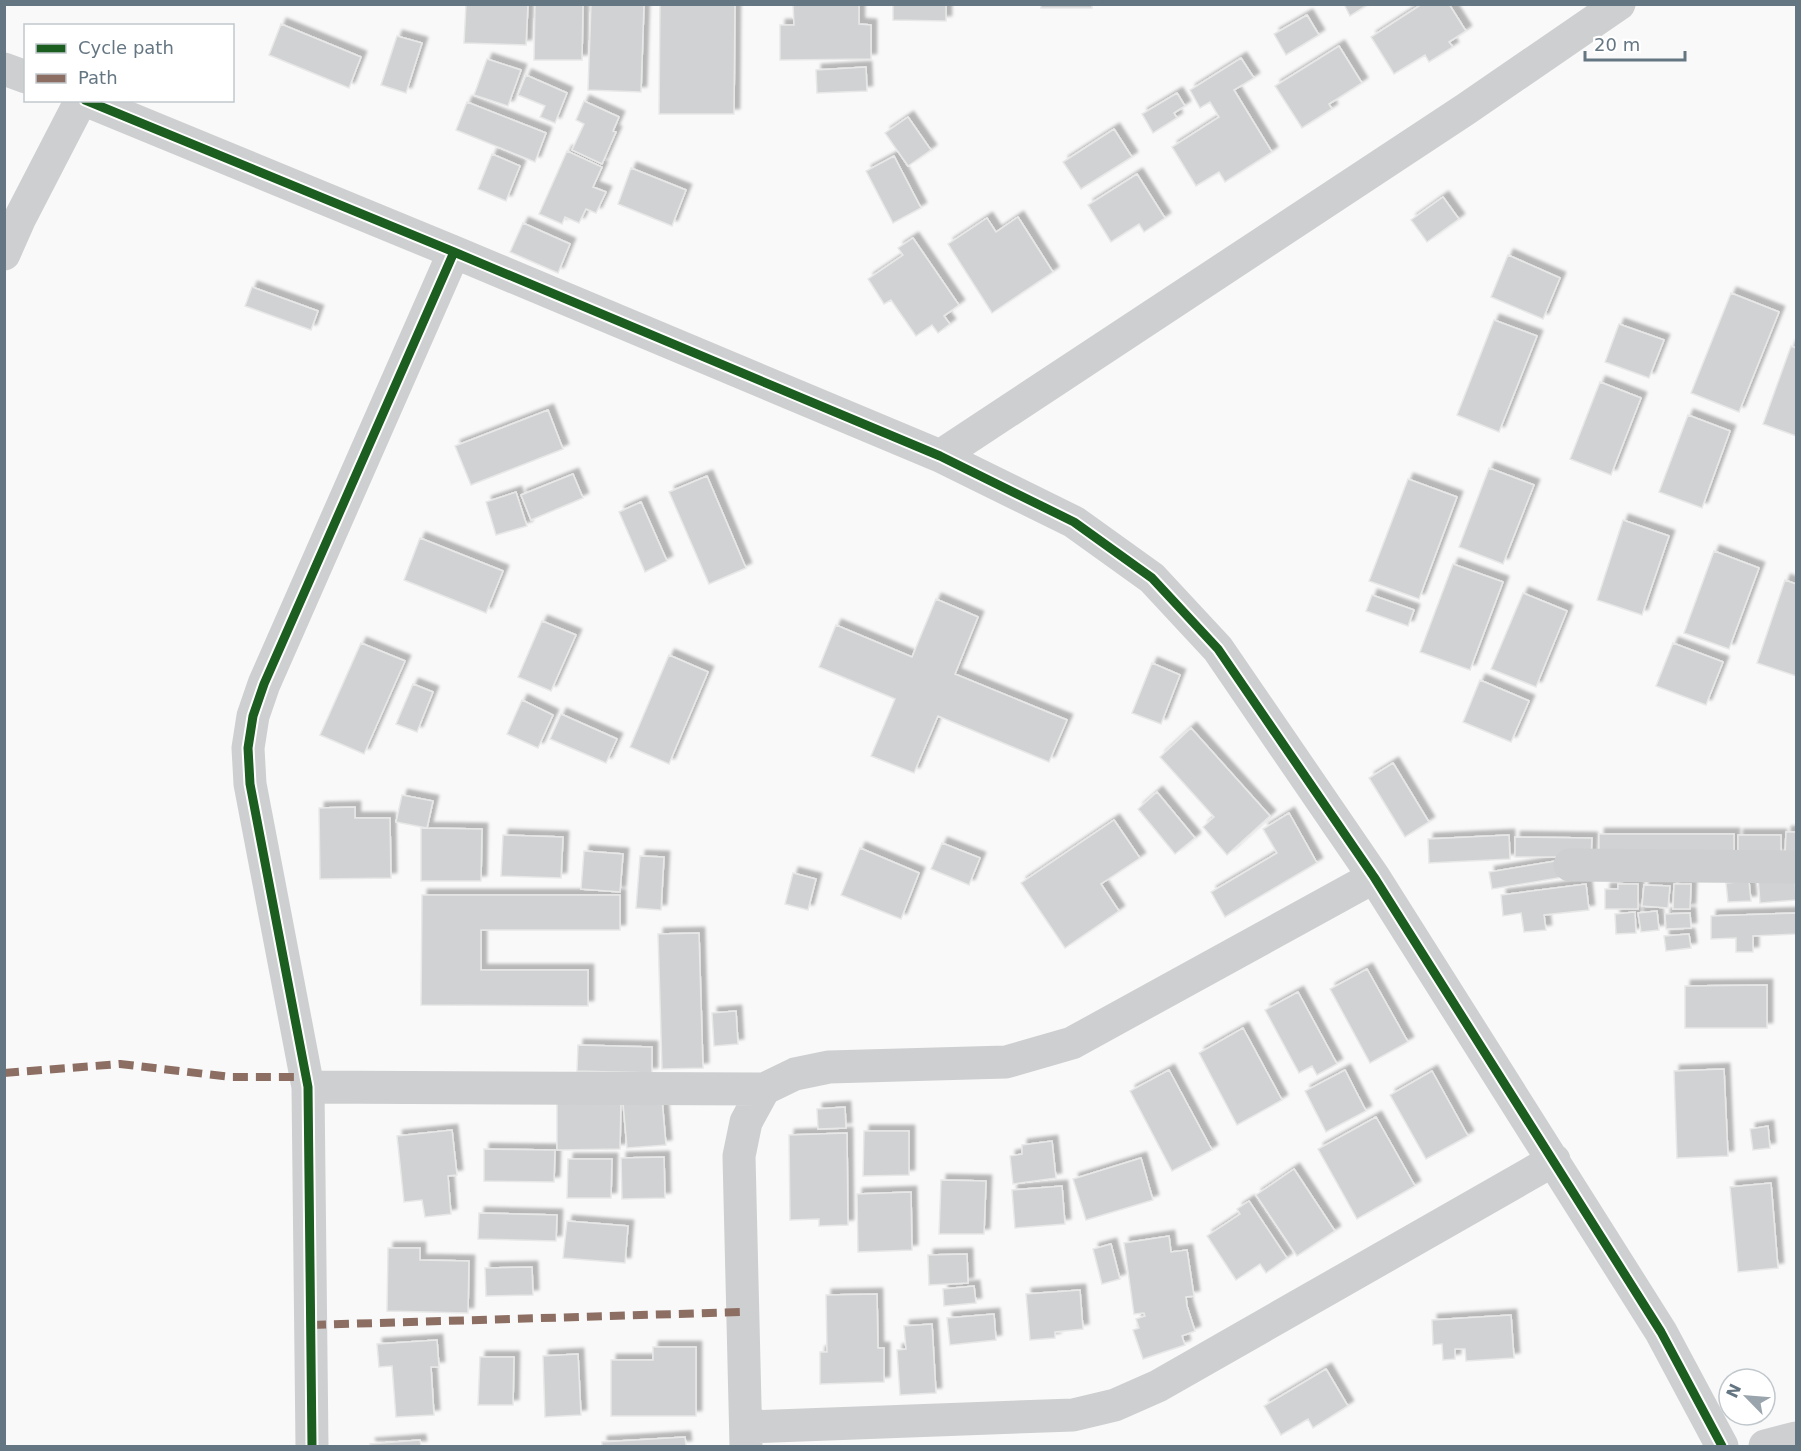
<svg xmlns="http://www.w3.org/2000/svg" width="1801" height="1451" viewBox="0 0 1801 1451" font-family="'DejaVu Sans',sans-serif">
<style>
.building{fill:#d0d2d3;stroke:#e8e8e8;stroke-width:1.5;filter:url(#shadow)}
.lines{fill:none;stroke-linecap:round;stroke-linejoin:round}
.street{stroke:#cecfd0;stroke-width:33}
.quiet{stroke:#8d6e63;stroke-width:8;stroke-dasharray:15 8;stroke-linecap:butt}
.cycleway-casing{stroke:#fff;stroke-width:13}
.cycleway{stroke:#1b5e20;stroke-width:9}
</style>
<defs>
<filter id="shadow"><feDropShadow dx="5.5" dy="-5.5" stdDeviation="1.5" flood-color="#0004"/></filter>
</defs>
<rect width="100%" height="100%" fill="#f9f9f9"/>
<path class="building" d="M466,4H528L526,45L464,43Z
M535,4H583L582,60H534Z
M591,4H644L641,92L588,90Z
M660,4H735L734,114H659Z
M793,4H859V24L871,25V59L780,60V25H794Z
M893,4H946V21L893,20Z
M1041,4H1092V8H1041Z
M1344,4H1369L1350,16Z
M1422,4H1449L1466,31L1449,42L1453,47L1429,62L1425,55L1394,74L1371,37Z
M1307,15L1319,35L1286,55L1274,34Z
M281,24L361,57L349,88L269,55Z
M397,36L422,43L406,93L381,85Z
M1339,46L1362,83L1329,104L1332,109L1302,128L1275,86Z
M1241,58L1254,78L1234,90L1272,152L1225,182L1219,172L1196,186L1172,147L1219,117L1210,102L1200,108L1190,90Z
M487,59L521,70L508,106L474,95Z
M866,67L867,91L817,93L816,70Z
M526,75L567,93L555,123L540,117L545,106L518,95Z
M1177,93L1185,106L1174,113L1177,118L1153,133L1142,114Z
M584,101L619,117L613,131L616,132L602,164L572,150L584,124L576,120Z
M467,102L546,133L535,162L456,130Z
M908,117L931,150L908,166L885,133Z
M1114,129L1132,157L1081,189L1063,162Z
M567,151L602,167L593,187L606,192L596,213L586,209L579,223L565,217L562,224L539,214Z
M492,154L520,166L506,201L478,189Z
M894,156L921,208L893,223L866,171Z
M631,168L686,190L672,226L618,204Z
M1137,174L1165,218L1144,232L1139,224L1111,242L1088,205Z
M1443,197L1459,219L1427,242L1411,220Z
M1018,217L1053,272L992,313L948,244L987,218L996,232Z
M523,223L570,244L558,273L510,252Z
M913,238L959,305L944,316L950,324L938,333L932,325L916,336L891,300L884,304L868,279L903,255L898,248Z
M1508,255L1560,278L1543,319L1491,297Z
M252,287L318,311L311,330L245,306Z
M1731,293L1779,312L1739,412L1691,393Z
M1494,320L1537,336L1499,432L1457,415Z
M1619,324L1664,340L1649,378L1605,362Z
M1791,346L1796,348V436L1763,424Z
M1600,382L1641,398L1611,475L1570,459Z
M548,410L563,449L471,485L455,446Z
M1688,415L1730,431L1702,508L1659,492Z
M1489,468L1534,485L1503,564L1459,547Z
M573,474L583,498L531,520L521,495Z
M707,476L746,568L709,584L669,492Z
M1408,479L1457,497L1419,599L1369,581Z
M516,492L527,526L496,535L486,502Z
M641,502L667,561L645,572L619,512Z
M1623,520L1669,536L1642,615L1597,600Z
M420,538L503,571L486,613L404,580Z
M1714,551L1759,568L1729,649L1684,633Z
M1453,564L1503,582L1470,670L1420,652Z
M1785,580L1796,584V676L1757,663Z
M1523,593L1567,611L1536,687L1491,669Z
M1372,595L1414,610L1408,626L1366,611Z
M936,599L978,617L955,674L1067,720L1049,762L938,716L914,773L871,756L895,699L819,667L836,625L912,657Z
M542,621L576,635L551,691L518,677Z
M361,643L405,661L364,754L320,735Z
M1673,643L1723,662L1706,705L1656,686Z
M669,655L708,672L669,764L630,747Z
M1152,663L1180,675L1161,724L1132,713Z
M1480,680L1529,701L1511,742L1463,722Z
M413,684L433,692L417,732L396,724Z
M522,700L553,715L538,748L507,734Z
M561,714L617,739L606,763L550,739Z
M1191,728L1270,816L1227,855L1203,827L1214,817L1160,757Z
M1393,763L1429,822L1405,837L1369,778Z
M1157,792L1195,838L1175,854L1138,809Z
M402,795L433,801L427,828L396,822Z
M355,807V818H390L391,878L320,879L319,808Z
M1289,813L1317,863L1225,917L1211,892L1277,853L1263,829Z
M1114,820L1140,858L1101,884L1119,911L1065,948L1021,883Z
M421,828L482,829L481,881H421Z
M1786,832H1796V856H1785Z
M1599,834H1734V858H1599Z
M503,835L563,837L561,878L501,876Z
M1509,835L1510,859L1429,863L1428,839Z
M1738,835H1781V855H1738Z
M1515,837L1592,838L1591,857H1515Z
M942,843L980,858L969,885L931,869Z
M860,848L919,873L901,919L841,895Z
M584,851L623,854L620,892L581,889Z
M640,856L664,857L661,910L636,908Z
M1561,860L1564,877L1492,889L1489,872Z
M793,873L816,879L808,910L785,904Z
M1795,874L1796,900L1760,903L1758,877Z
M1749,881L1751,901L1728,902L1726,883Z
M1586,884L1589,910L1544,915L1546,930L1524,932L1521,913L1503,916L1501,895Z
M1618,884H1638V909H1605V889H1618Z
M1674,884H1691L1690,909H1673Z
M1644,885L1670,886L1668,908L1642,906Z
M422,895H620V930H481V970H588V1006L421,1005Z
M1657,911L1659,930L1641,932L1638,913Z
M1635,912L1636,933L1616,934L1615,914Z
M1690,913L1691,928L1666,929L1665,914Z
M1796,913V934L1753,936V952H1736V938L1711,939V916Z
M699,933L703,1068L662,1069L658,934Z
M1689,934L1691,948L1666,951L1664,936Z
M1367,969L1408,1042L1370,1063L1330,989Z
M1767,985V1028H1685V986Z
M1298,992L1337,1064L1317,1075L1312,1066L1299,1073L1265,1010Z
M736,1011L738,1044L714,1046L712,1013Z
M1243,1028L1282,1100L1237,1125L1199,1053Z
M578,1045L652,1047V1073L577,1071Z
M1724,1069L1728,1156L1677,1158L1674,1071Z
M1169,1070L1212,1150L1172,1171L1130,1091Z
M1345,1070L1366,1111L1326,1132L1305,1091Z
M1432,1071L1468,1136L1426,1159L1390,1095Z
M662,1099L666,1145L627,1148L623,1103Z
M557,1101H621L620,1149L557,1150Z
M845,1107L846,1128L818,1129L817,1109Z
M1376,1117L1415,1186L1357,1219L1318,1149Z
M1768,1126L1770,1148L1753,1150L1750,1129Z
M452,1130L457,1175L448,1176L451,1214L425,1217L422,1200L404,1202L397,1136Z
M864,1131H909V1175L863,1176Z
M847,1133L848,1225L819,1226V1219L790,1220L789,1135Z
M1052,1141L1056,1178L1013,1184L1010,1156L1022,1154V1145Z
M484,1149L555,1150L554,1182L484,1181Z
M664,1157L665,1198L622,1199L621,1158Z
M1141,1158L1153,1200L1086,1220L1073,1179Z
M568,1159H612L611,1198H567Z
M1294,1169L1335,1231L1297,1256L1256,1195Z
M941,1180L986,1181L984,1234H939Z
M1771,1183L1778,1268L1738,1272L1730,1187Z
M1062,1186L1065,1224L1015,1228L1012,1190Z
M911,1192L912,1250L858,1252L857,1194Z
M1249,1201L1287,1258L1266,1273L1260,1264L1236,1280L1207,1236L1240,1214L1237,1209Z
M479,1213L557,1215L556,1241L478,1239Z
M567,1221L628,1226L625,1263L563,1258Z
M1169,1236L1171,1252L1187,1250L1194,1296L1186,1297L1187,1306L1195,1331L1182,1336L1185,1345L1143,1359L1133,1330L1139,1328L1136,1319L1145,1316L1144,1313L1134,1314L1124,1243Z
M1111,1244L1120,1279L1102,1284L1093,1249Z
M388,1248H420V1260L469,1261L468,1313L387,1311Z
M967,1254L968,1283L929,1285L928,1255Z
M532,1267L533,1295L486,1296L485,1268Z
M974,1286L976,1303L944,1306L943,1289Z
M1080,1290L1083,1329L1055,1332V1338L1030,1340L1026,1294Z
M877,1294L878,1348H884V1382L820,1384V1352H827L826,1295Z
M994,1314L996,1340L950,1345L947,1318Z
M1511,1315L1514,1358L1466,1361L1465,1349H1455V1359L1443,1360L1442,1344L1433,1345L1432,1320Z
M932,1324L936,1393L900,1395L897,1350L906,1349L904,1326Z
M437,1340L439,1367H431L434,1415L396,1417L392,1366L379,1367L377,1344Z
M653,1347H696V1416H611V1360H653Z
M578,1354L581,1415L545,1417L543,1356Z
M480,1357H514L513,1405H478Z
M1326,1369L1348,1406L1313,1428L1308,1419L1281,1435L1264,1406Z
M685,1437L686,1446H602V1442Z
M420,1440L421,1446H371L370,1444Z"/>
<g class="lines">
<path class="street" d="M4,69L26,77
M85,100L454,252L940,456L1074,522L1152,578L1218,649L1374,877L1661,1332L1722,1446
M4,254L19,220L81,100
M940,456L1466,109L1619,4
M1570,865L1796,867
M308,1087L764,1089
M746,1427L1073,1415L1115,1405L1158,1386L1554,1160
M312,1446L308,1087L250,784L248,748L253,716L264,684L454,252
M746,1446L739,1156L746,1122L764,1089L795,1074L829,1067L1006,1062L1072,1043L1374,877
M1765,1446L1796,1438"/>
<path class="quiet" d="M4,1073L120,1064L231,1077H305
M311,1325L743,1312"/>
<g class="cycleway-casing">
<path id="cycleway" d="M85,100L454,252L940,456L1074,522L1152,578L1218,649L1374,877L1661,1332L1722,1446
M312,1446L308,1087L250,784L248,748L253,716L264,684L454,252"/>
</g>
<use href="#cycleway" class="cycleway"/>
</g>
<rect width="1801" height="1451" fill="none" stroke="#657683" stroke-width="12"/>
<rect x="24" y="24" width="210" height="78" fill="#ffffff" stroke="#c1c8cd" stroke-width="1.5"/>
<rect x="36" y="44" width="30" height="9" fill="#1b5e20" stroke="#c1c8cd" stroke-width="1.5"/>
<text x="78" y="54" font-size="18" fill="#657683">Cycle path</text>
<rect x="36" y="74" width="30" height="9" fill="#8d6e63" stroke="#c1c8cd" stroke-width="1.5"/>
<text x="78" y="84" font-size="18" fill="#657683">Path</text>
<g transform="translate(1747 1397) rotate(295)"><circle r="28" fill="#ffffff" stroke="#c1c8cd" stroke-width="1.5"/>
<path d="M0-4.5L10 22L0 15L-10 22Z" fill="#99a4ac"/>
<text y="-9" font-size="16" font-weight="bold" text-anchor="middle" fill="#657683">N</text>
</g>
<path d="M1585 51v9h100v-9" fill="none" stroke="#657683" stroke-width="3"/>
<text x="1594" y="51" font-size="18" fill="#657683" stroke="#ffffff" stroke-width="4.5" paint-order="stroke">20 m</text>
</svg>
